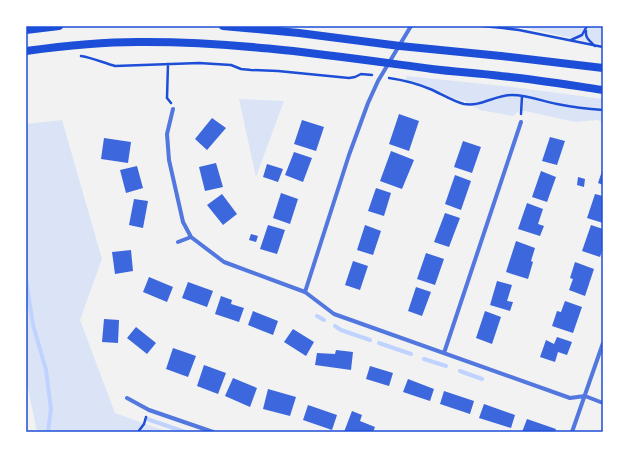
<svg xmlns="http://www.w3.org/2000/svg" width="629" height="458" viewBox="0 0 629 458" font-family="Ubuntu,sans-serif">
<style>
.green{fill:#dbe4f7}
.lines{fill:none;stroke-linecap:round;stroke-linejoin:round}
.stream{stroke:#bfd3fe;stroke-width:4}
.building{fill:#3d67dc}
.path{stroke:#1d4ed8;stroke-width:2.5}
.minor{stroke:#5277de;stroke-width:4}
.secondary{stroke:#1d4ed8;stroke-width:8}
.neatline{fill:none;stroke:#1d4ed8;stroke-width:1.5}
</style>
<rect width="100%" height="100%" fill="#f2f2f2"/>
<path class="green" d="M512,26H603V45L535,30Z
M407,76L513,87L603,99V122L597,120L575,122L525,111H519L513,116L480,110L464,101L452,98L426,86L413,83L405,80Z
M239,99L284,101L256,177Z
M62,120L102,259L80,320L115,413L168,432H37L26,379V124Z"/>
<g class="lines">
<path class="stream" d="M26,279L33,325L46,370L51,409L48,432
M317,316L324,320
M335,326L341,330L370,340
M379,343L411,354
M424,359L446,366
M460,371L482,379
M147,419L185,432"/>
</g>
<path class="building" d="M399,114L419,121L409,151L389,144Z
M212,118L226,128L207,150L195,139Z
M302,120L324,127L316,151L294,144Z
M550,137L565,141L557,165L542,161Z
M104,138L131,142L128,163L101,159Z
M463,141L481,147L472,173L454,167Z
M391,151L414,160L402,189L380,181Z
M294,152L312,158L303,182L285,175Z
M216,163L223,187L205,191L199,167Z
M267,164L283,169L278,182L263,177Z
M137,166L143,188L126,193L120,170Z
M603,168V185L598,183Z
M541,171L556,177L547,202L532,197Z
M455,175L471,181L461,210L445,204Z
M578,177L585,179L584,187L577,185Z
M376,188L391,193L384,216L368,211Z
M281,193L298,199L290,224L273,218Z
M222,194L237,214L223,225L207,205Z
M595,194L603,196V223L587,218Z
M134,199L148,201L143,228L129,225Z
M527,203L543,209L538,224L544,226L540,236L518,229Z
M445,213L460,218L449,247L434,242Z
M268,225L285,230L277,254L260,249Z
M365,225L381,231L373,255L357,250Z
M591,225L603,229V248L600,257L582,251Z
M251,234L258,236L256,242L249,240Z
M516,241L535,248L531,261L533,262L528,279L506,272Z
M131,250L133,271L115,274L112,252Z
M426,253L444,259L435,285L417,279Z
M353,261L368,266L360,290L345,285Z
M575,262L594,269L585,296L569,290L573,279L570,278Z
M149,277L173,287L167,302L143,292Z
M497,281L512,285L507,301L513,302L510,311L490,305Z
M188,282L213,291L207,307L182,298Z
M416,287L431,292L422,316L408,311Z
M221,296L232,300L231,304L244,308L239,322L215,314Z
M565,301L582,307L573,333L552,326L557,311L561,312Z
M253,311L278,321L273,335L248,325Z
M485,311L501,317L492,344L476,338Z
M104,319L119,320L118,343L102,342Z
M136,327L156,343L147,354L127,338Z
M293,329L314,342L306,356L284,342Z
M557,337L572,342L567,355L558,352L555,362L540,357L546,340L554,344Z
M173,348L196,356L188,377L166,369Z
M336,350L353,352L351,370L315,365L317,353L335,354Z
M204,365L226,373L218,394L197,386Z
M370,366L393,373L389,386L366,379Z
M233,378L257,388L250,407L225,396Z
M408,379L434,389L430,401L403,392Z
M268,389L296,397L290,416L263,409Z
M444,391L474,401L470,414L440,404Z
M484,404L515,415L511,428L479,418Z
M308,405L337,415L332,430L303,420Z
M352,411L362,415L360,421L375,427L373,432H344Z
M527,419L556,429L555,432H522Z"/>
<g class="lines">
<path class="path" d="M482,26L503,28L519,30L603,47
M586,31C585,38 590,41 595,46
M571,40L582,35L587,26
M81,56C93,58 104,63 115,66L199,63L231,65L241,69L251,70L278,71L349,78L355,77L361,74L372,75
M168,64L167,98L171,103
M389,78C403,80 418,84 430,89C442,94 452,101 464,104C481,107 495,95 512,95C527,95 542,101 557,104C572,107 588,109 603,110
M521,114L522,96
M138,432L144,424L146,417"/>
<path class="minor" d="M173,109L167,134L169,160L183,222L191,237L224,262L305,292L334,314L570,398L585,396L603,403
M178,242L191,237
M305,292L349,155L368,103L378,81L411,26
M444,353L521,122
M127,398L149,410L213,432
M572,432L603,343"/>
<path class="secondary" d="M223,26L299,33L400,46L501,56L603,68
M26,30L59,26
M26,51C63,46 100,42 137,42C236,41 334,56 432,69C455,72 478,73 501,76C535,79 569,85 603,90"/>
</g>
<rect width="629" height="458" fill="none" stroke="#ffffff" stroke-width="54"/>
<rect x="27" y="27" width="575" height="404" class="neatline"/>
</svg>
